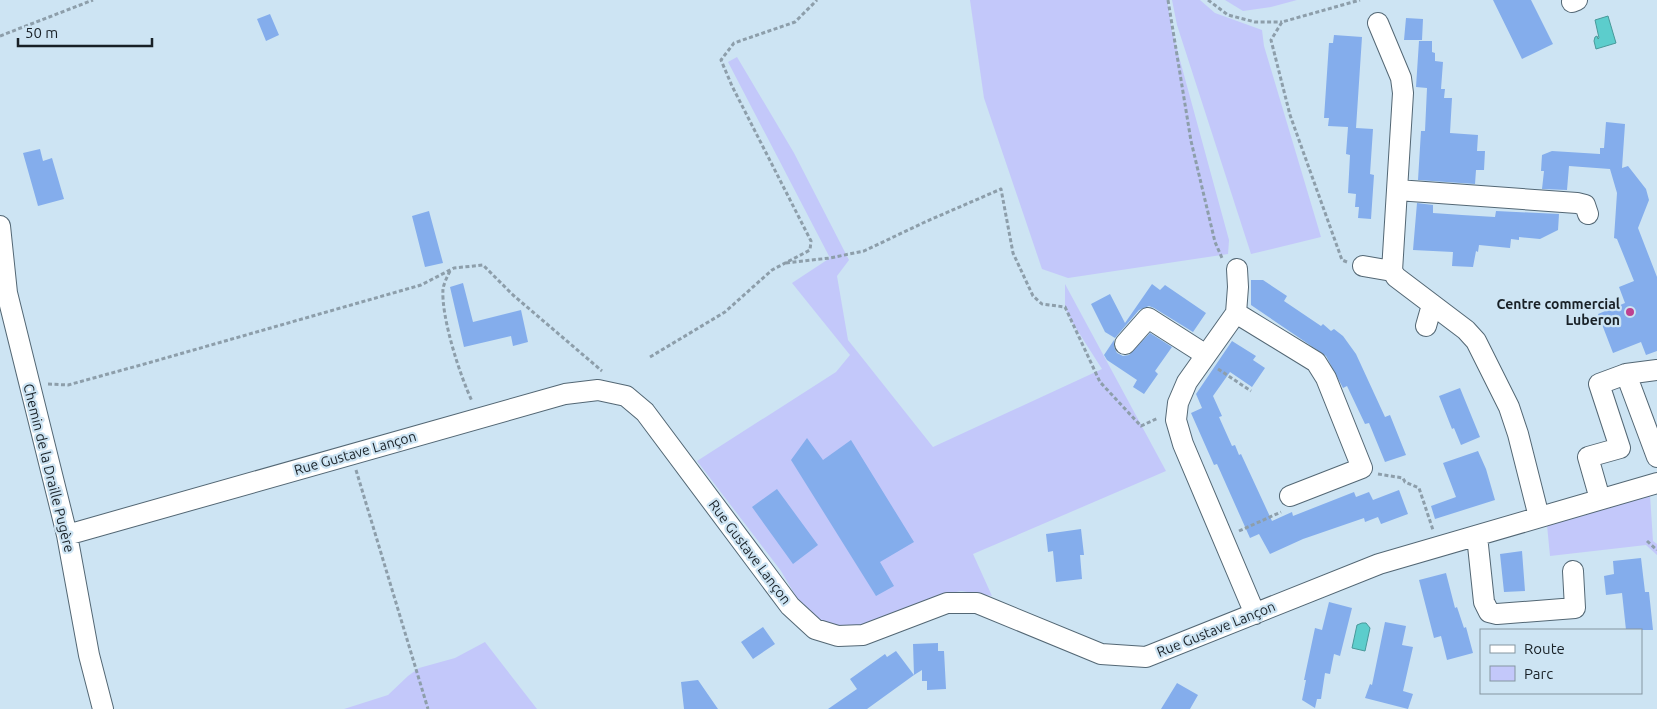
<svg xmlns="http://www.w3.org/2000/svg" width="1657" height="709" viewBox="0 0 1657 709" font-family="Ubuntu,sans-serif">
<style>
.green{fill:#c3c8fa}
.water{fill:#5ccdcc;stroke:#48999a}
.building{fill:#84adec}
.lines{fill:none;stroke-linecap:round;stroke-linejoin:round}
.minor-casing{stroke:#536774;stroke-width:22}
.path{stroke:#8d9eaa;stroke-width:3;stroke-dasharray:4 2.5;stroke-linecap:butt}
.minor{stroke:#fff;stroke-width:20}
.poi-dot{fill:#be4190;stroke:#cde4f3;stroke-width:2}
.labels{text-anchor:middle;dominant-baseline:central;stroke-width:4.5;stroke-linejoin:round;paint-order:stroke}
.poi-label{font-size:14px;font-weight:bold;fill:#182026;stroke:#cde4f3;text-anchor:end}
.street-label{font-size:14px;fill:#182026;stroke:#cde4f3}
</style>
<rect width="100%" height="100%" fill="#cde4f3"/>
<path class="green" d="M970,0H1167L1172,31L1229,240L1228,254L1068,278L1042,269L984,98Z
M1172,0H1200L1215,13L1262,30L1264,46L1321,237L1251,254L1177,25Z
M1225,0H1297L1271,7L1243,11Z
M737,57L794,153L849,260L837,276L848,340L933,447L1102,369L1072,322L1065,307V284L1166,471L973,554L992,596L961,591L937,596L865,626L814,627L781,571L697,461L836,372L850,355L792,283L830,258L728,62Z
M1650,495L1653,541L1657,544V555L1646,545L1550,556L1547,525Z
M485,642L537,709H344L388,695L408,676L419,668L455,658Z"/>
<path class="water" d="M1608,16L1616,43L1596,49L1594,41L1595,37L1597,36L1598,39L1599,38L1595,20Z
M1362,623H1366L1370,628L1365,651L1352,648L1357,625Z"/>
<path class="building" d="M1493,0H1531L1553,44L1522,59Z
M270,14L279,35L266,41L257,19Z
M1406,18L1423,19L1422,40H1404Z
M1334,35L1362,37L1356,128L1373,129L1370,174L1374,175L1371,219L1358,218L1359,207H1355L1356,194L1348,193L1350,155L1346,154L1348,127L1328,126L1329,118H1324L1329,43H1333Z
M1419,41H1432V52L1435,53V61L1443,62L1441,89H1445L1444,98H1452L1450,133L1478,135L1477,151H1485L1484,170H1476L1475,184L1418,180L1421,131H1425L1427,88L1416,87Z
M1606,122L1625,124L1622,168L1628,166L1646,189L1649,200L1638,228L1657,277V351L1646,355L1641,342L1613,353L1598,314L1625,303L1619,287L1634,281L1617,239L1614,238L1617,193L1610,169L1569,166L1567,190L1542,189L1544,171H1541L1542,155L1552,151L1600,154V148H1604Z
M40,149L43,161L52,158L64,199L38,206L23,153Z
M1417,203L1433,205V213L1462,215L1495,217L1496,211L1559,214L1558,230L1540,239L1519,237V240L1511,239L1510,248L1479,245L1478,252L1476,251L1473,267L1452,266L1453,252L1413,250Z
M429,211L443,263L425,267L412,216Z
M1251,280H1263L1287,296L1284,301L1321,326L1323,324L1331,331L1334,329L1343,336L1356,354L1385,417L1390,415L1406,455L1385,462L1369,423L1365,424L1347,386L1343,388L1326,356L1251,305Z
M463,283L473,322L521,310L528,342L513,346L511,336L464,347L450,287Z
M1152,284L1160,290L1165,285L1206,313L1193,332L1154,308L1149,306L1139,310L1115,338L1105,332L1091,304L1110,294L1125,323Z
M1150,333L1172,347L1155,371L1158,374L1144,394L1133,387L1137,380L1107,360L1104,355L1114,340V347L1117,353L1123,356L1129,355Z
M1232,341L1256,356L1253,360L1265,368L1252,387L1230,372L1213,396L1222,416L1219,417L1232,446L1235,445L1239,455L1241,454L1272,521L1292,512L1293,516L1354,492L1356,497L1369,492L1373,500L1399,490L1408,514L1381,524L1378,517L1365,522L1364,518L1303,539L1270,554L1259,534L1250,538L1217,464L1214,465L1191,413L1202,408L1196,394Z
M1460,388L1480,437L1461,445L1454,428L1452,429L1439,396Z
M807,438L823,460L851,440L914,542L880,562L894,586L876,596L791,460Z
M1478,451L1486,469L1495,500L1435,519L1431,506L1456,497L1443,463Z
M777,489L818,545L793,564L752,507Z
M1081,529L1084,555H1080L1082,579L1056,582L1053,551L1048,552L1046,534Z
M1522,551L1525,591L1504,592L1500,554Z
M1641,558L1645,592H1649L1653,630H1626L1622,593L1606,595L1604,576L1614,574L1613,561Z
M1446,573L1455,608L1457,607L1464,628L1466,627L1473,653L1447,660L1441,636L1434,638L1419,580Z
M1329,602L1352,608L1340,656L1334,654L1330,674L1325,673L1321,699H1317L1315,708L1302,700L1306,680H1304L1315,628L1322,630Z
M1385,622L1406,626L1402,645L1413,647L1403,691L1413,694L1408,709L1365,698L1370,684L1372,685Z
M763,627L775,644L753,659L741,642Z
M938,643V651H944L946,689L927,690V681H922V670L914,675L913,644Z
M896,651L914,675L867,709H828L857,689L850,679L885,654L887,657Z
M698,680L718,709H684L681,682Z
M1177,683L1198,695L1190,709H1161Z"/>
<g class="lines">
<g class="minor-casing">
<path id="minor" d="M1572,2L1577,0
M1378,23L1401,78L1403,93L1392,271L1396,277L1466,330L1476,341L1509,407L1518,434L1539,517
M1397,190L1577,203L1585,205L1588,214
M0,226L7,293L67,535L89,655L103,709
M1363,266L1392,271
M1237,269L1238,287L1236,313L1187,382L1178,403L1176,420L1183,444L1255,614
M1236,313L1316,362L1326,378L1362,468L1290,496
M1426,326L1432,305
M1125,344L1148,318L1206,355
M1626,374L1657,370
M1600,499L1588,457L1620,448L1599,384L1626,374L1657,457
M67,535L565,394L598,390L626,396L645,412L790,606L815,629L838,636L863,635L947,603H977L1101,654L1146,657L1379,564L1657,483
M1477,536L1484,602L1489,612L1497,614L1575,608L1573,571"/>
</g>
<path class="path" d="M1168,0L1191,141L1215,242L1222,258
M1208,0L1228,15L1255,22H1282
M0,36L93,0
M1347,262L1342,260L1290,115L1271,40L1282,22L1360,0
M786,263L830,258L864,251L925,222L1001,189L1013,253L1033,296L1042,304L1065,307L1100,382L1141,426L1158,418
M450,271C447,277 444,283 443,289C441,317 460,376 472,401
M650,357L725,312L772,270L810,250L811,241L732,86L721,60L734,43L795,22L817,0
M1218,369L1251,391
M48,384L68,385L148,363L421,285L454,268L483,265L513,295L602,371
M356,470L428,709
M1378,474L1403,478L1405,482L1419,488L1433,530
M1239,531L1281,512
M1647,541L1657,550"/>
<use href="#minor" class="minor"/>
</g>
<circle class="poi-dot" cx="1630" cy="312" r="5"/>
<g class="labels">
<g class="poi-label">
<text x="1620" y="304">Centre commercial<tspan x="1620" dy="16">Luberon</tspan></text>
</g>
<g class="street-label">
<text transform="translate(355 453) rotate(-16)">Rue Gustave Lançon</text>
<text transform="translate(49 468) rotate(76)">Chemin de la Draille Pugère</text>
<text transform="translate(750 552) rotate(53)">Rue Gustave Lançon</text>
<text transform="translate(1216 629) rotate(-22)">Rue Gustave Lançon</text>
</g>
</g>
<rect x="1480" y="629" width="162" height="65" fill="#cde4f3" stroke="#8596a1"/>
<rect x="1490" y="645" width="25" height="8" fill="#ffffff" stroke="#8596a1"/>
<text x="1524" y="654" font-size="15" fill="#182026">Route</text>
<rect x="1490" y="666" width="25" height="15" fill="#c3c8fa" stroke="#8596a1"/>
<text x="1524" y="679" font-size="15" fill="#182026">Parc</text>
<path d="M18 38v8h134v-8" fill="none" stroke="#182026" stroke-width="2.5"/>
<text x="25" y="38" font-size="15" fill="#182026" stroke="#cde4f3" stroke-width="4" paint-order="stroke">50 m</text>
</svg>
